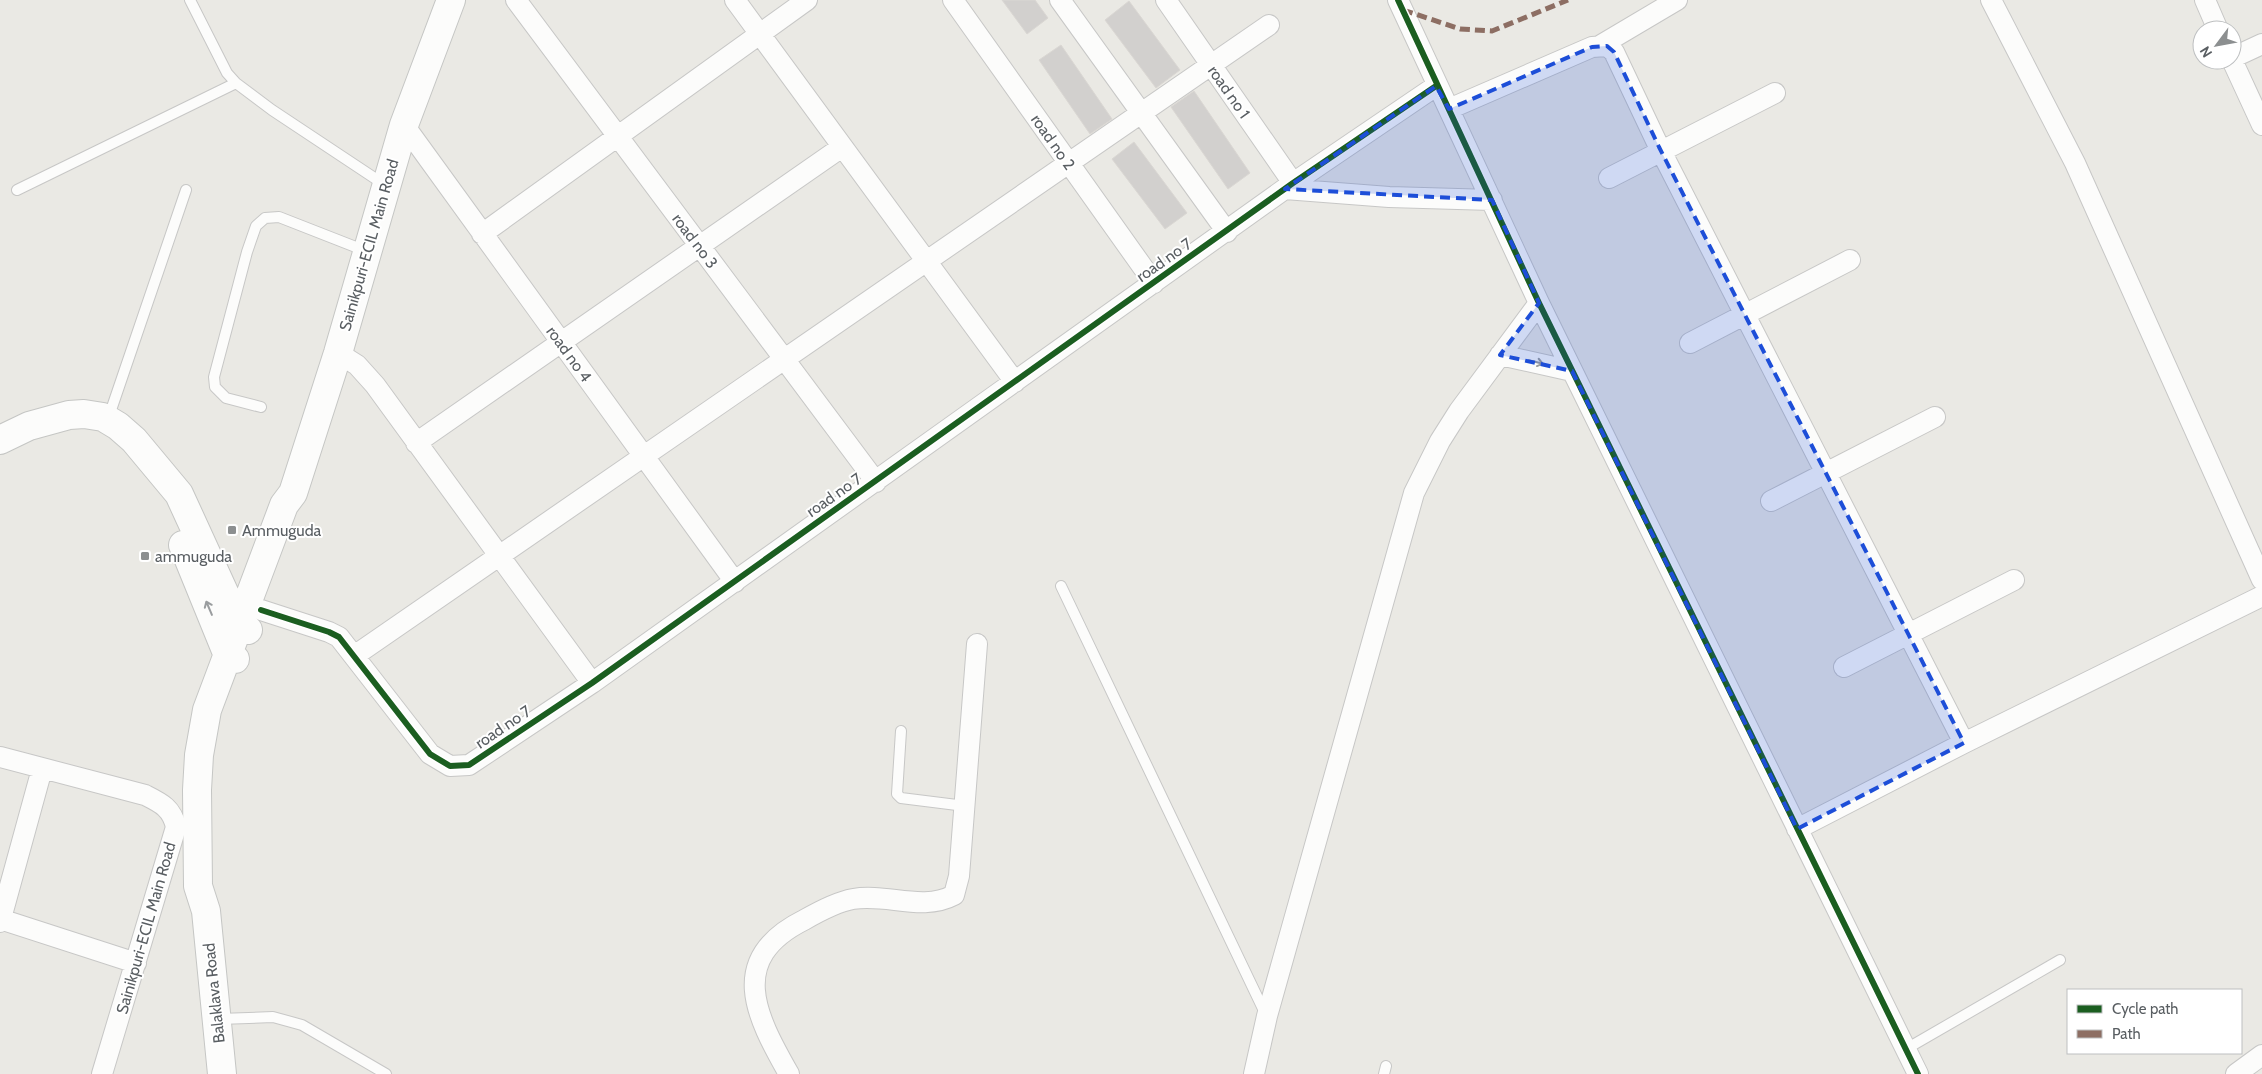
<svg xmlns="http://www.w3.org/2000/svg" width="2262" height="1074" viewBox="0 0 2262 1074" font-family="Cabin,sans-serif">
<style>
.building{fill:#d2d0ce;stroke:#dad7d3}
.lines{fill:none;stroke-linecap:round;stroke-linejoin:round}
.lane-casing{stroke:#c7c7c6;stroke-width:12}
.street-casing{stroke:#c7c7c6;stroke-width:22}
.secondary-casing{stroke:#c5c6c4;stroke-width:30}
.lane{stroke:#fcfcfb;stroke-width:10}
.street{stroke:#fcfcfb;stroke-width:20}
.secondary{stroke:#fcfcfb;stroke-width:28}
.quiet{stroke:#8d6e63;stroke-width:5;stroke-dasharray:10 5;stroke-linecap:butt}
.cycleway-casing{stroke:#fff;stroke-width:9}
.cycleway{stroke:#1b5e20;stroke-width:6}
.oneway{stroke:#9a9d9f}
.marked{fill:#1d4ed8;fill-opacity:0.2;stroke:#1d4ed8;stroke-width:4;stroke-dasharray:10 6;stroke-linejoin:round}
.poi-dot{fill:#8c8f90;stroke:#fff;stroke-width:2}
.labels{text-anchor:middle;dominant-baseline:central;stroke-width:4;stroke-linejoin:round;paint-order:stroke}
.street-label{font-size:16px;fill:#595e62;stroke:#fff}
.poi-label{font-size:16px;fill:#595e62;stroke:#fff;text-anchor:start}
</style>
<rect width="100%" height="100%" fill="#eae9e4"/>
<path class="building" d="M1002,0H1035L1048,18L1027,34Z
M1129,1L1180,70L1156,88L1105,20Z
M1061,45L1112,119L1090,134L1039,60Z
M1194,91L1250,173L1228,189L1171,107Z
M1134,142L1187,213L1165,229L1112,159Z"/>
<g class="lines">
<g class="lane-casing">
<path id="lane" d="M190,0L227,73L236,83L272,110L385,185
M17,190L236,83
M261,407L226,398L215,387L214,377L247,252L256,226L265,218L279,217L366,251
M108,419L186,190
M1061,586L1265,1013
M901,731L897,794L901,798L965,806
M219,1019L273,1017L302,1025L386,1074
M1906,1049L2060,960
M1384,1074L1386,1066"/>
</g>
<g class="street-casing">
<path id="street" d="M516,0L876,482
M735,0L1015,382
M953,0L1154,283
M1060,0L1227,232
M1166,0L1293,183
M1398,0L1539,303L1918,1074
M1991,0L2075,163L2262,580
M2205,0L2218,30
M1601,45L1677,0
M2232,58L2262,44
M2232,60L2262,125
M1449,109L1592,47L1607,46L1614,52L1659,147L1964,743
M404,125L735,582
M1609,178L1775,93
M1285,189L1389,197L1492,200
M482,234L807,0
M1690,343L1850,260
M338,353L357,365L375,385L592,683
M1500,355L1572,371
M416,443L842,147
M1771,501L1935,417
M261,610L329,632L339,637L430,754L450,766L469,765L592,683L1293,183L1436,86
M354,656L1269,25
M1844,667L2014,580
M0,757L145,795C161,803 172,808 176,827L102,1074
M1797,829L1964,743L2262,596
M0,919L136,963
M0,922L42,769
M789,1074C756,1016 726,959 804,920C818,912 836,902 853,899C887,893 922,912 954,895L959,876L977,644
M1254,1074L1267,1016L1414,493L1440,441L1459,411L1539,303
M2236,1074L2262,1055"/>
</g>
<g class="secondary-casing">
<path id="secondary" d="M0,440L29,426L69,415L84,414L103,417L118,426L134,440L179,494L239,625L248,630
M183,545L227,653L235,659
M222,1074L206,911L198,886L197,790L199,755L207,710L284,505L293,493L338,353L404,125L451,0"/>
</g>
<use href="#lane" class="lane"/>
<use href="#street" class="street"/>
<use href="#secondary" class="secondary"/>
<path class="quiet" d="M1403,10L1460,29L1492,31L1568,0"/>
<g class="cycleway-casing">
<path id="cycleway" d="M1398,0L1539,303L1918,1074
M261,610L329,632L339,637L430,754L450,766L469,765L592,683L1293,183L1436,86"/>
</g>
<use href="#cycleway" class="cycleway"/>
</g>
<defs><path id="oneway-shaft" d="M-6 0H5M1.5-3L5.5 0L1.5 3" fill="none" stroke-width="1.6" stroke-linecap="round" stroke-linejoin="round" transform="scale(1.25)"/></defs>
<g class="oneway">
<use href="#oneway-shaft" transform="translate(1536 362) rotate(13)"/>
<use href="#oneway-shaft" transform="translate(209 608) rotate(-113)"/>
</g>
<path class="marked" d="M1607,46L1614,52L1659,147L1964,743L1797,829L1572,371L1500,355L1539,303L1492,200L1285,189L1436,86L1449,109L1592,47Z"/>
<g class="poi-dot">
<rect x="227" y="525" width="10" height="10" rx="2.5"/>
<rect x="140" y="551" width="10" height="10" rx="2.5"/>
</g>
<g class="labels">
<g class="street-label">
<text transform="translate(1229 92) rotate(55)">road no 1</text>
<text transform="translate(1053 142) rotate(55)">road no 2</text>
<text transform="translate(695 241) rotate(53)">road no 3</text>
<text transform="translate(369 245) rotate(-74)">Sainikpuri-ECIL Main Road</text>
<text transform="translate(1164 260) rotate(-35)">road no 7</text>
<text transform="translate(569 354) rotate(54)">road no 4</text>
<text transform="translate(834 495) rotate(-35)">road no 7</text>
<text transform="translate(503 727) rotate(-34)">road no 7</text>
<text transform="translate(146 928) rotate(-74)">Sainikpuri-ECIL Main Road</text>
<text transform="translate(214 993) rotate(-96)">Balaklava Road</text>
</g>
<g class="poi-label">
<text x="242" y="530">Ammuguda</text>
<text x="155" y="556">ammuguda</text>
</g>
</g>
<rect x="2067" y="989" width="175" height="65" fill="#ffffff" stroke="#bdbfc0"/>
<rect x="2077" y="1005" width="25" height="8" fill="#1b5e20" stroke="#bdbfc0"/>
<text x="2112" y="1014" font-size="15" fill="#595e62">Cycle path</text>
<rect x="2077" y="1030" width="25" height="8" fill="#8d6e63" stroke="#bdbfc0"/>
<text x="2112" y="1039" font-size="15" fill="#595e62">Path</text>
<g transform="translate(2217 45) rotate(238)"><circle r="24" fill="#ffffff" stroke="#bdbfc0"/>
<path d="M0-4L9 19L0 12L-9 19Z" fill="#8c8f90"/>
<text y="-8" font-size="14" font-weight="bold" text-anchor="middle" fill="#595e62">N</text>
</g>
</svg>
